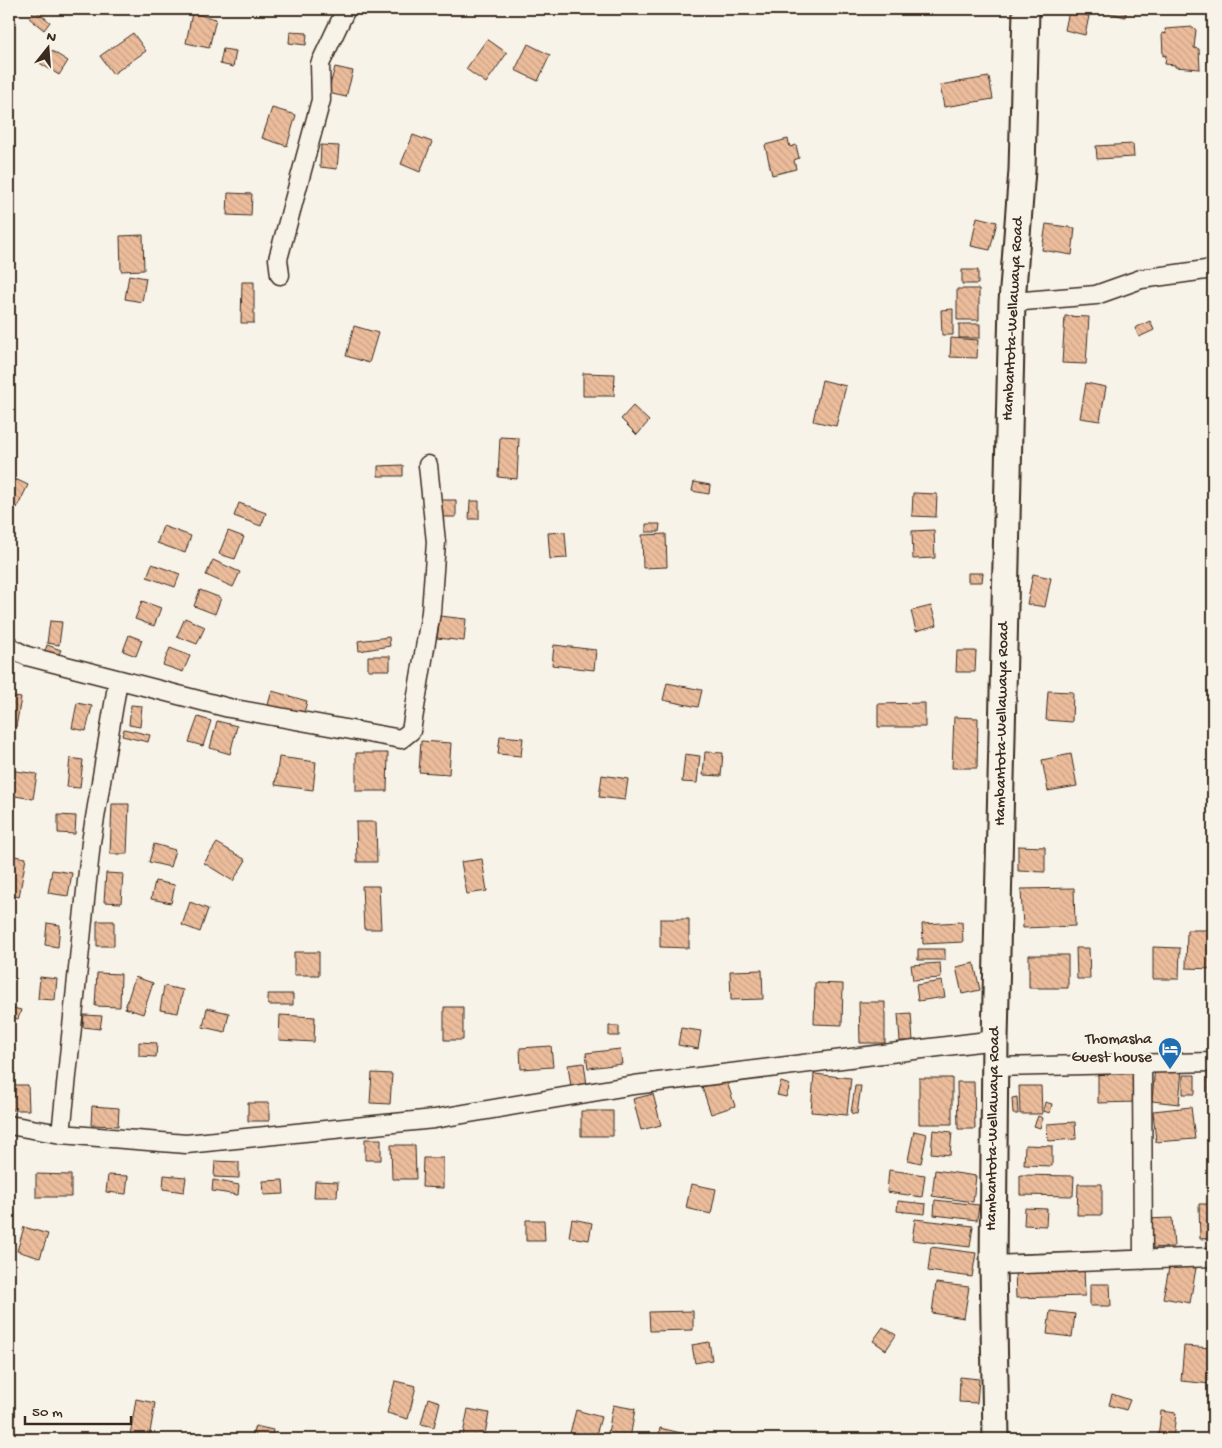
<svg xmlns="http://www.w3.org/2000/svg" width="1222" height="1448" viewBox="0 0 1222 1448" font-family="'Gochi Hand',sans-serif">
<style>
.building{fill:url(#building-back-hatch);stroke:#3b2a1e}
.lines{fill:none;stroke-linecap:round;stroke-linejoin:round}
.minor-casing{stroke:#3b2a1e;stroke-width:21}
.highway-casing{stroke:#3b2a1e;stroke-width:29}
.minor{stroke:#f7f3e8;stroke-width:18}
.highway{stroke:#f7f3e8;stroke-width:25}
.labels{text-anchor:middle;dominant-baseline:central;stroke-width:4;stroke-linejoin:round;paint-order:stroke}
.street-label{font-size:16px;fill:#3b2a1e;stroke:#f7f3e8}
.poi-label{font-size:16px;fill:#3b2a1e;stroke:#f7f3e8;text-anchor:end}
</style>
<defs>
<pattern id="building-back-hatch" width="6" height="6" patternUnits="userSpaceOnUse" patternTransform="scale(1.25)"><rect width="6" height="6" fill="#ecbd9c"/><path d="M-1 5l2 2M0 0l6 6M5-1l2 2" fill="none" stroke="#cba386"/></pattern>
</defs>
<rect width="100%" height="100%" fill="#f7f3e8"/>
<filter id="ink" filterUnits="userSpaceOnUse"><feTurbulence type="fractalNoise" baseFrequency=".02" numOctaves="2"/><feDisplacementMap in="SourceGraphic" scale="10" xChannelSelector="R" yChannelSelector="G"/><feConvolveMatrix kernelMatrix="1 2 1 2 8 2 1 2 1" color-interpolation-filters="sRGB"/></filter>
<g filter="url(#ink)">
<path class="building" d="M1096,9H1127L1125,17Z
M35,10L50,22L44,30L29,18Z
M1069,11L1089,16L1085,35L1065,30Z
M192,13L216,19L209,48L186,43Z
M1193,27L1196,30L1194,48L1199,49L1200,69L1175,67V65L1165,64L1166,55L1163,56L1162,33L1166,34L1165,29Z
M290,32L307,33L306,45L289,43Z
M133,33L146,51L113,74L100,56Z
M487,39L507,53L486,83L466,69Z
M528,44L550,55L538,81L515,70Z
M47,48L68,61L59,75L38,62Z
M223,49L236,51L233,67L220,64Z
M335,67L353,71L346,97L328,93Z
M989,77L993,99L944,107L940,85Z
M272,108L296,115L287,146L262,138Z
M413,135L432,142L420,172L401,164Z
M788,139L790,147L796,145L799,158L794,160L796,169L772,175L765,145Z
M1133,144L1134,157L1097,159L1096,146Z
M321,145L339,146L337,169L320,167Z
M228,193L252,194L251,216L227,215Z
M977,217L997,222L990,250L971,246Z
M1046,224L1075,228L1072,255L1042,250Z
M143,235L144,270L121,271L120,236Z
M962,270H978V284H962Z
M129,275L146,278L142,302L125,299Z
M242,282H254V323H241Z
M957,289H979V320H957Z
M953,309V335H942L941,310Z
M1065,316L1089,317L1086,364L1062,363Z
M1150,321L1154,330L1139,337L1135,328Z
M959,324H980V338H959Z
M354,326L378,333L369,363L346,356Z
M951,338L978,340L977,358L950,357Z
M583,373L615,374L614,396H583Z
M822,380L846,386L836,426L813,421Z
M1086,383L1106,387L1100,421L1080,418Z
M633,406L649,421L637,435L621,419Z
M500,437L519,438L517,479L498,477Z
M403,465V476H378V466Z
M11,477L28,485L17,508L9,504V483Z
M694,482L710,485L709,494L692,491Z
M913,493L937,494L936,517L912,516Z
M439,500H456V517H439Z
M470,501H479V519H469Z
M239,503L266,513L261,526L234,516Z
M646,524H660L659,532H646Z
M163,526L191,536L185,553L157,543Z
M934,530L935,558L913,559L912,531Z
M228,531L244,537L235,559L219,554Z
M565,532L567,558L550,559L548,533Z
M666,534L667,567L643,568L642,535Z
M213,560L240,572L233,587L206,575Z
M152,564L180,574L175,587L147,577Z
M968,573H983L982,582H968Z
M1033,574L1051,578L1045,607L1027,604Z
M200,590L221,598L215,614L194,606Z
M142,601L161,608L154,626L135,619Z
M931,606L937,625L916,631L911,611Z
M440,616L466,619L464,641L437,638Z
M185,618L205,627L197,644L177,636Z
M50,621L62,622L59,645L47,643Z
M129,635L142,640L136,656L123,651Z
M389,637L390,646L359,651L358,641Z
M47,645L61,650L58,656L45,651Z
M554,645L596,650L594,670L552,665Z
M170,648L190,656L183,672L163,665Z
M957,651H976L975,672H956Z
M368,656H390V670H368Z
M667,683L702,690L698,707L663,700Z
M272,691L307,701L303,717L267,708Z
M1048,691L1073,692L1072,722L1046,720Z
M9,696L21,698L16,727L9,726Z
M77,703L92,706L86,731L72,728Z
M925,703V727H878V704Z
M131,705L142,706L140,727L129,725Z
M198,717L211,721L203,746L189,742Z
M954,717L978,718L977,768H952Z
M217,721L237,726L230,754L210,748Z
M124,729L150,735L148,742L122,736Z
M500,736L523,738L521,756L498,754Z
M421,741L451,743L449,774L419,772Z
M705,752L723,753L721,776L703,775Z
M356,753H388L387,791H356Z
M685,754L700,756L697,783L682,782Z
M1071,754L1077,786L1048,791L1042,760Z
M279,757L316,762L313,790L275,785Z
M70,758L83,760L80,788L67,787Z
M9,770L37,774L33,799L9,795Z
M602,775L628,779L625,800L599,797Z
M112,804H129L127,854H110Z
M58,815L76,816L75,834L58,833Z
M356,822H376L377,862H357Z
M217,843L246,860L233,881L204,863Z
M154,844L175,850L170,867L149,862Z
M1018,846L1045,847V872L1018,871Z
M9,855L26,858L19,897L9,895Z
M482,859L487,891L467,894L461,862Z
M52,870L72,873L68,896L48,893Z
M106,873L123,874L121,903L104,902Z
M155,881L175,885L171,903L151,899Z
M362,886H379L381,929H364Z
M1074,888L1075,926L1023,928L1021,889Z
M190,902L208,909L200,932L182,925Z
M660,919H689V948L660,947Z
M97,921H114V946H97Z
M962,922L963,942L923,944L922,924Z
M47,923L60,925L58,947L45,945Z
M1187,930H1213V969L1186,968Z
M1153,947L1180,948L1179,979H1153Z
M1076,948H1089L1090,979H1077Z
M918,949H945V960H918Z
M294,952H319V975H294Z
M1029,955H1068V988H1029Z
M940,963L941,978L913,980L911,965Z
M974,963L980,990L962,994L956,967Z
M762,970L763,999L731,1000L730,971Z
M97,973L121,974L120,1007L95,1006Z
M40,977L57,979L55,1000L38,999Z
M135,977L153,983L143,1014L125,1008Z
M942,981L945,997L918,1001L916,985Z
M815,983L843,984L842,1025L814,1024Z
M164,986L183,990L178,1013L160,1010Z
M268,994H293V1005H268Z
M859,1002H885V1043H860Z
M9,1007L21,1010L18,1019L9,1017Z
M444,1007H463V1040H444Z
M207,1008L229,1013L225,1032L203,1027Z
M911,1013L913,1041H900L898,1014Z
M84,1015L102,1016L100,1029L83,1027Z
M280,1015L315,1017L314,1042L279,1040Z
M609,1026H619V1036H609Z
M681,1028L701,1031L698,1049L678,1045Z
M139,1042L157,1043L156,1057L139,1056Z
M551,1046L553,1067L521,1069L520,1048Z
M620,1049L622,1064L588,1068L586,1053Z
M584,1063L587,1085L571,1087L568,1065Z
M1155,1066L1182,1069L1179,1104L1152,1101Z
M1098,1070H1138V1102L1098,1103Z
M372,1073L392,1074L390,1104L370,1103Z
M814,1074L851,1078L847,1115L811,1112Z
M1208,1074H1213V1094H1208Z
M1183,1075H1195V1094H1183Z
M919,1078H952V1124H919Z
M726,1079L735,1106L711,1114L702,1087Z
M781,1082L790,1085L786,1097L777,1095Z
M957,1082H974L975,1129H958Z
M9,1085H28L29,1110H9Z
M855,1086H861L857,1114L851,1113Z
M1019,1086H1041L1042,1114H1020Z
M653,1094L661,1125L641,1130L633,1099Z
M1017,1097L1018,1114H1013L1012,1098Z
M1208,1097H1213V1117H1208Z
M1045,1102L1052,1104L1050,1113L1043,1111Z
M248,1103H269V1121H248Z
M92,1106L119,1108L118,1126L91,1125Z
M1191,1107L1195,1139L1156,1142L1153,1111Z
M581,1111H613V1136H581Z
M1038,1116L1043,1118L1040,1128L1034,1126Z
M1075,1122L1076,1139L1048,1141L1047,1124Z
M933,1130L952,1132L950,1155L931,1153Z
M914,1131L927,1134L921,1163L908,1160Z
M365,1139H381V1160H365Z
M391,1145H415L416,1179H392Z
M1025,1145L1052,1146V1166L1024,1165Z
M423,1158H443V1188L422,1187Z
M215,1161L239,1162V1178L214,1177Z
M9,1170H12L11,1188H9Z
M889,1170L925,1175L922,1197L887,1192Z
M935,1170L976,1176L973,1202L932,1196Z
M36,1174L71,1175V1197H36Z
M108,1175L128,1176L126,1194L106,1192Z
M164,1175L186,1177L184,1192L163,1189Z
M1020,1175L1074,1176L1073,1196L1020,1195Z
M213,1180L239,1185L238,1195L212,1191Z
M283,1180L284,1194L264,1195L263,1181Z
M315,1181L338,1182L337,1197H314Z
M691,1184L716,1189L711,1214L686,1208Z
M1078,1184H1102V1215H1077Z
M935,1200L979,1205L977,1220L934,1215Z
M898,1201L926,1204L925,1214L897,1211Z
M1199,1204H1213V1238L1200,1239Z
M1025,1208L1047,1209L1046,1226L1024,1225Z
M1172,1218L1174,1247L1147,1248L1145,1219Z
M572,1219L592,1223L589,1240L569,1237Z
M915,1219L973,1226L970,1247L912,1240Z
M526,1220H544L545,1241H526Z
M24,1227L48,1234L40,1258L17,1251Z
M931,1247L976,1253L972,1277L928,1271Z
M1170,1263L1196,1268L1190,1303L1163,1298Z
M1084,1267L1085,1296L1016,1298L1015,1270Z
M936,1283L969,1287L964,1318L932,1313Z
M1090,1284H1110L1111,1306H1090Z
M693,1311V1330L650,1331L649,1312Z
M1050,1311L1075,1314L1072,1337L1047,1334Z
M883,1327L896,1335L886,1350L873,1341Z
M709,1342L712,1360L695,1363L692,1345Z
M1184,1346L1213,1348L1211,1384L1181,1381Z
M960,1377L979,1379L977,1403L959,1402Z
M395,1381L416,1386L408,1419L387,1413Z
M1112,1394L1130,1400L1126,1410L1109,1405Z
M428,1398L440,1402L434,1427L421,1424Z
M136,1399L155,1403L149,1438L130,1435Z
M613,1405L635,1409L630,1439H607Z
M468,1409L489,1413L484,1439H462Z
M576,1410L601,1417L595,1439H577L569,1437Z
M1161,1411L1176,1413L1173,1439H1158Z
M255,1426L273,1430L271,1439H251Z
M660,1428L685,1434L684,1439H658Z"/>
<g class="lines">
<g class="minor-casing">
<path id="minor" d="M280,275L278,259L321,100L320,64L346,9
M1012,302L1096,295L1141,279L1213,269
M9,645L13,649L27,656L229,708L401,739L411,731L431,612L436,542L428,465
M1142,1063L1143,1260
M995,1067L1213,1062
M9,1125L61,1134L186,1144L434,1119L634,1085L995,1040
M61,1134L91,842L118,680
M993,1265L1213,1257"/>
</g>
<g class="highway-casing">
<path id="highway" d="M996,1439L993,1265L995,1040L1012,302L1022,170L1026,9"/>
</g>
<use href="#minor" class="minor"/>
<use href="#highway" class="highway"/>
</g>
</g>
<defs>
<g id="hotel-pin" transform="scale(1.25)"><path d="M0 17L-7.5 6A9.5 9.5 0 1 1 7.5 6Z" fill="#1f6fb2" stroke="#f7f3e8"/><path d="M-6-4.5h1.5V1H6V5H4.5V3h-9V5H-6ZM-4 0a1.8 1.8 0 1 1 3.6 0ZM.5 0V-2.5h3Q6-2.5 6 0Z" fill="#fff"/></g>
</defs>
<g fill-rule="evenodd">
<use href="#hotel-pin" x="1170" y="1049"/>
</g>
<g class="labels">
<g class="street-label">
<text transform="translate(1014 319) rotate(-87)">Hambantota-Wellawaya Road</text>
<text transform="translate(1003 724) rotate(-89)">Hambantota-Wellawaya Road</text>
<text transform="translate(994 1129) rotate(-89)">Hambantota-Wellawaya Road</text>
</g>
<g class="poi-label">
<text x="1152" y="1040">Thomasha<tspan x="1152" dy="18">Guest house</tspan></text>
</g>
</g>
<rect width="1222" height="1448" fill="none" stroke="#f7f3e8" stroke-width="30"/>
<rect x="15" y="15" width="1192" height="1418" fill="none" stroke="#3b2a1e" stroke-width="2" filter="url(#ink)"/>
<g transform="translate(48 48) rotate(17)" stroke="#f7f3e8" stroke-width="4" paint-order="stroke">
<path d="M0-4L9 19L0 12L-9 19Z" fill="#3b2a1e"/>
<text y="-8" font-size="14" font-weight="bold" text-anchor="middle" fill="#3b2a1e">N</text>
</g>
<path d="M25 1416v8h106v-8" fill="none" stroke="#3b2a1e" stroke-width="2.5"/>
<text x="32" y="1416" font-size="15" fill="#3b2a1e" stroke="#f7f3e8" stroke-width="4" paint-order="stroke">50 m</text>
</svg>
